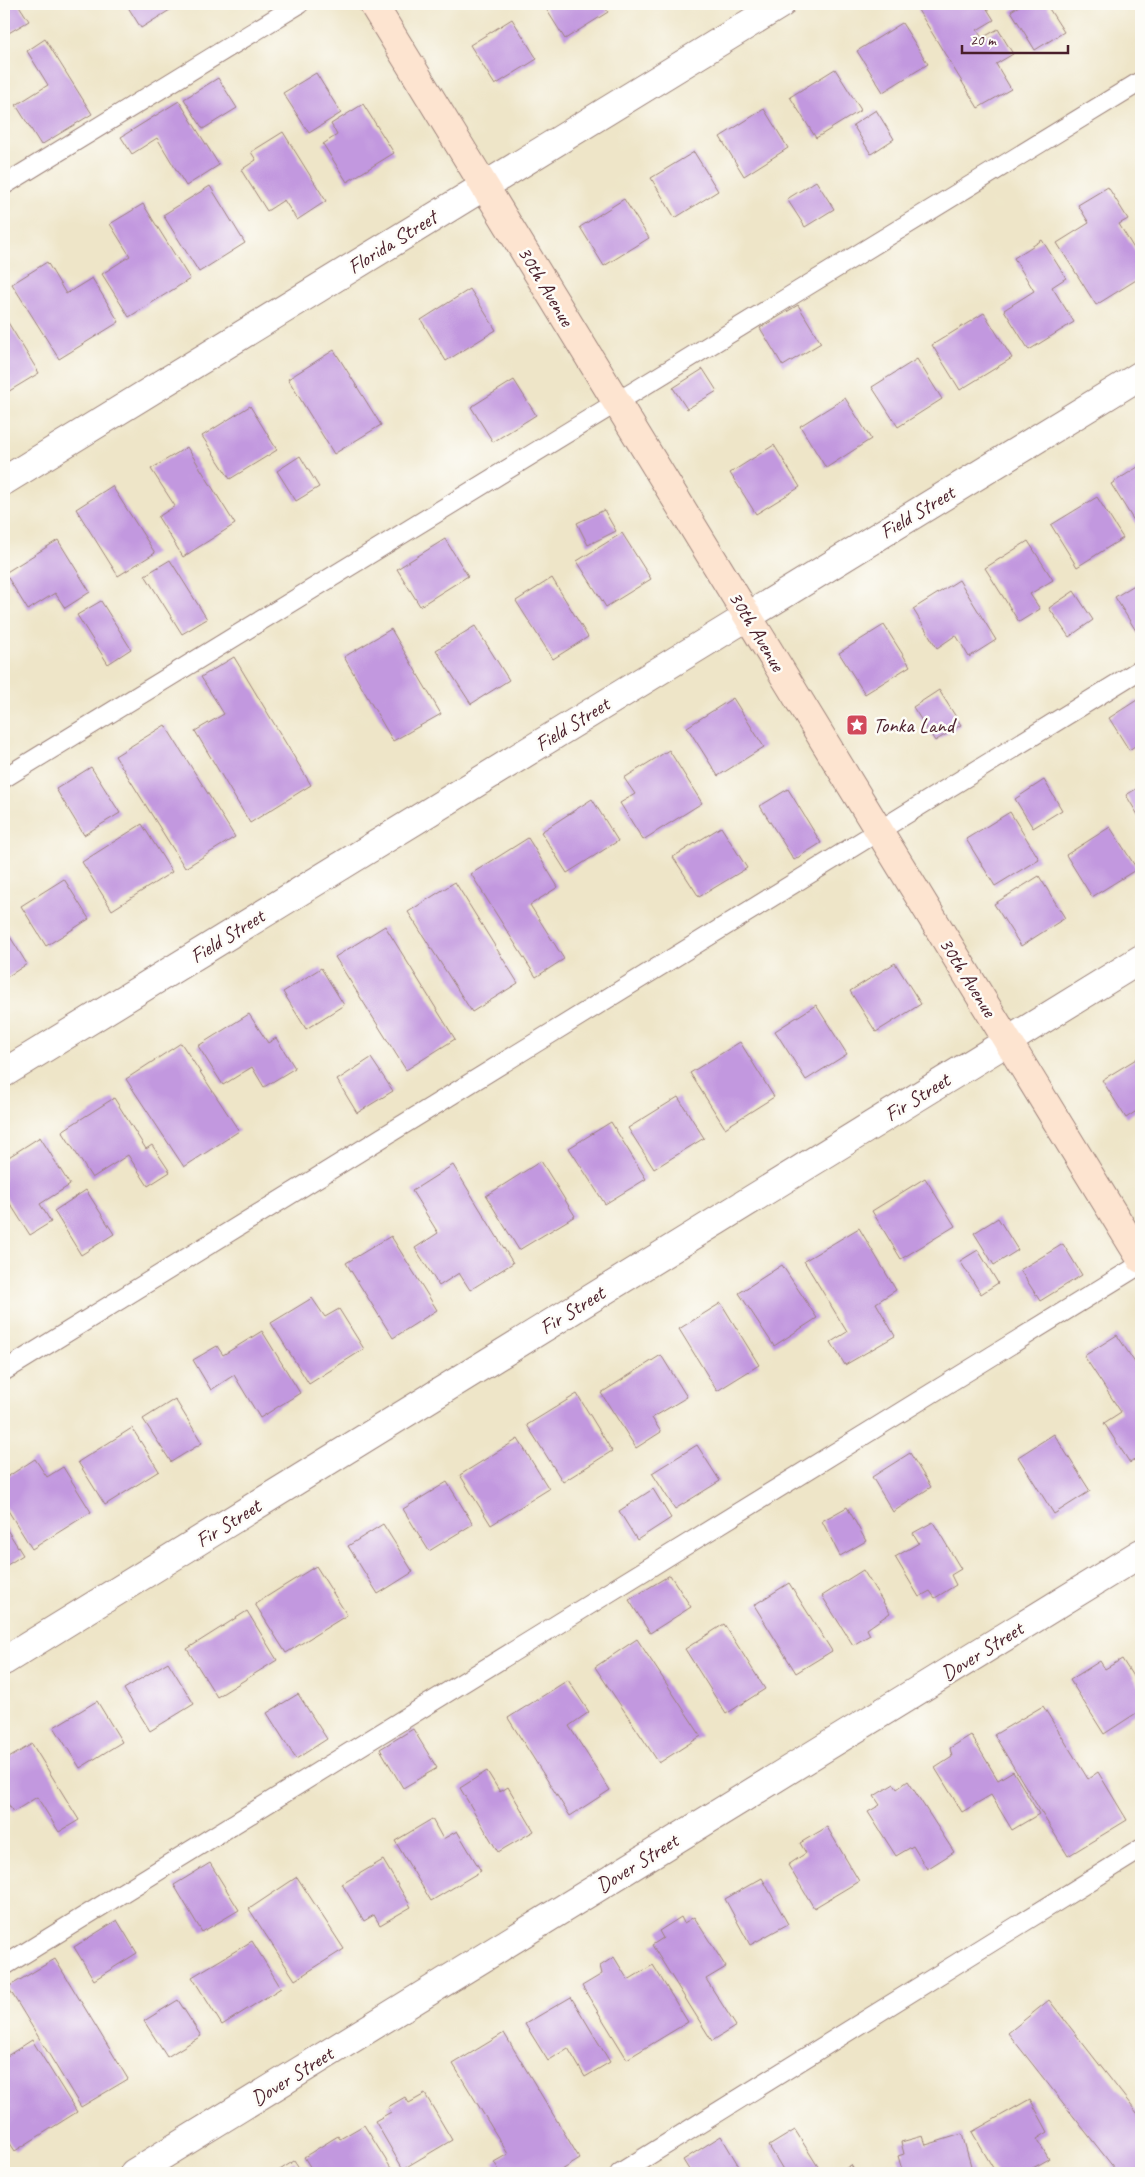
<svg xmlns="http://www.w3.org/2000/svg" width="1145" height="2177" viewBox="0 0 1145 2177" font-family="Caveat,sans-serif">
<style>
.building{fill:#c298df}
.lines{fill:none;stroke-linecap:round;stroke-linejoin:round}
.lane-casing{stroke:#9c827a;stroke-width:21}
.street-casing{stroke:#9c827a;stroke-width:30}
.secondary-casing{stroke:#9c827a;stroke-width:30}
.lane{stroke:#fff;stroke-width:19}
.street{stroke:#fff;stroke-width:28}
.secondary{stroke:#fde4d0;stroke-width:28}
.labels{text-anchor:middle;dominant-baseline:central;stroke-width:5;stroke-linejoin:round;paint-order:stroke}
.street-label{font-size:21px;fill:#4a1f2b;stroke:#fdfcf7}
.poi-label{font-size:21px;fill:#4a1f2b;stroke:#fdfcf7;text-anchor:start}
</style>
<rect width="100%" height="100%" fill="#fdfcf7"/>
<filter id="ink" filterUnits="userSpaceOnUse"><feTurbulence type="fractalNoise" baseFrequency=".02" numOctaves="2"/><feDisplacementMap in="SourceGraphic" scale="10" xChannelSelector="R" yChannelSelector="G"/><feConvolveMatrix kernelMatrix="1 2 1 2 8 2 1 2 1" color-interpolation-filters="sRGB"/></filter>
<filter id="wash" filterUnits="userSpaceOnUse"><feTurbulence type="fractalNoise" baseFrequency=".0096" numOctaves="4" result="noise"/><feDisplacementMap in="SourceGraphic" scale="20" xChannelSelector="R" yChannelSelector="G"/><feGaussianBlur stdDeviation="1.12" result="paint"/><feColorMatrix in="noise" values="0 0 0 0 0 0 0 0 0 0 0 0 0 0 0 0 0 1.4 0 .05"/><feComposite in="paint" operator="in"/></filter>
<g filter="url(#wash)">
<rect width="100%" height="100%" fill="#eee5c8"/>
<g id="blocks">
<path class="building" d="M4,4H18L29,21L7,34L4,29Z
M126,4H170L173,8L141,28Z
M543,4H603L608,12L565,39Z
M927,4H984L994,20L977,30L982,38L998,29L1013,54L996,64L1011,89L978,108L918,10Z
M1022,4H1046L1064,32L1035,50L1011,11Z
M512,19L537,59L495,85L470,45Z
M902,23L928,64L883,92L857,51Z
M45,39L92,114L41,145L16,105L48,85L27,51Z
M835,69L861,110L816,138L790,97Z
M316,73L341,113L309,133L283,93Z
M218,78L237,108L203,129L184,99Z
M179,101L219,165L186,186L157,138L132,154L121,137Z
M363,104L394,153L347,182L323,144L337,135L331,124Z
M764,109L788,148L744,176L720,137Z
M876,110L894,139L871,154L853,125Z
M283,132L326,201L297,220L284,200L267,211L241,170L256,160L251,152Z
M694,152L718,191L675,218L651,178Z
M816,181L834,209L805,227L787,199Z
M210,186L245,243L199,272L163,215Z
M1108,187L1128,219L1119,224L1141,260V277L1096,305L1057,243L1089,223L1078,205Z
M624,199L649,238L604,266L580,227Z
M143,204L190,279L129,317L102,274L130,256L110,224Z
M1042,240L1066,278L1052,287L1074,322L1029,350L1004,310L1034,291L1014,258Z
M47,262L66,294L92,278L119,322L59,359L12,284Z
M470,289L496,330L446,361L421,320Z
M798,305L821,343L783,366L760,328Z
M984,313L1012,358L960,390L932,345Z
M4,316L39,373L6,393L4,389Z
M334,350L381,425L334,454L288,379Z
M917,359L942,399L898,427L872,387Z
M703,369L717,391L687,409L673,388Z
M514,380L536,415L493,442L471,407Z
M845,398L871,439L826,468L800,426Z
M250,406L277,450L230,479L202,436Z
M774,445L800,487L756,514L730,473Z
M187,447L235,524L183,557L158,517L175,506L151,469Z
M300,456L319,487L296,501L277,471Z
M1141,465V532L1111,484Z
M112,486L155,553L118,576L76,509Z
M1097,497L1123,538L1077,567L1051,525Z
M604,510L616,531L588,545L577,523Z
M622,533L651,579L606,607L577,561Z
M445,539L468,576L420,606L397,569Z
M58,540L90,592L65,608L55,593L28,610L5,573Z
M1028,541L1053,580L1030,594L1040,609L1019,622L985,568Z
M170,560L207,619L182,634L145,575Z
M552,578L588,637L553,659L516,601Z
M959,580L996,640L969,657L956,635L937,648L913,609Z
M1141,581V639L1115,597Z
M1074,591L1093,620L1069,637L1049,608Z
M101,601L131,649L108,664L77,615Z
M884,625L910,666L865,694L839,653Z
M475,626L509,680L471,704L436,650Z
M391,629L441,714L393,741L344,657Z
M234,657L311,785L250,823L195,731L224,714L201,677Z
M939,690L961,725L935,741L913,707Z
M733,698L764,747L718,776L687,727Z
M1137,700L1141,707V742L1129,750L1109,718Z
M165,725L235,837L185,868L115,756Z
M669,750L702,803L643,840L620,803L635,794L624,778Z
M91,767L120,813L84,835L56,789Z
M1044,780L1062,810L1033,828L1015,799Z
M1141,786V820L1126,795Z
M788,789L821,843L794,860L760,806Z
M592,799L618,841L567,873L541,832Z
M1010,812L1039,859L995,886L966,839Z
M142,824L172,872L112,910L82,862Z
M721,827L747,868L699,897L673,857Z
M1110,827L1137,869L1092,897L1066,855Z
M528,838L558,887L530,905L564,959L536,977L471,874Z
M1039,876L1065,918L1021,946L994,904Z
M64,879L89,919L46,946L21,906Z
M455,882L518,983L472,1012L408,912Z
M385,926L455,1039L406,1070L335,957Z
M4,927L27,964L4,979Z
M895,963L921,1004L876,1032L850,991Z
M321,968L344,1005L306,1029L283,992Z
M816,1005L847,1054L806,1080L775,1031Z
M249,1014L268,1043L276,1038L295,1068L264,1087L252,1067L223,1085L198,1046Z
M740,1042L774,1097L725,1128L690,1073Z
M181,1043L239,1131L184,1167L126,1079Z
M1141,1056V1108L1126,1118L1102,1080Z
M371,1058L393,1091L357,1113L337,1080Z
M678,1097L704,1138L654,1169L628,1128Z
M114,1098L146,1149L152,1145L170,1172L148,1186L128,1155L92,1178L62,1131Z
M611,1122L646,1179L605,1204L569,1148Z
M40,1137L70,1185L40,1204L51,1222L30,1235L4,1194V1160Z
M541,1161L575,1216L519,1250L486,1196Z
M453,1165L513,1263L470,1290L459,1273L439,1286L415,1248L438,1233L412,1191Z
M925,1178L955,1226L901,1259L872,1211Z
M86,1190L114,1234L81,1255L54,1211Z
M998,1218L1018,1250L994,1265L974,1233Z
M859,1228L896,1290L876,1303L895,1336L845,1365L831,1342L847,1332L804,1261Z
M391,1236L437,1310L393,1338L346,1263Z
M1063,1244L1082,1275L1040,1301L1020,1270Z
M978,1250L998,1283L981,1294L960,1261Z
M782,1265L817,1318L774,1346L739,1293Z
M312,1298L325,1317L339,1309L364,1349L309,1384L271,1323Z
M721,1303L759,1365L717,1391L679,1329Z
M262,1331L300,1393L260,1418L234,1375L211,1390L193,1360L217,1346L223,1355Z
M1117,1335L1141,1372V1455L1130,1463L1104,1423L1121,1412L1084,1356Z
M661,1355L687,1397L652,1418L661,1432L636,1448L601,1393Z
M577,1394L612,1451L563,1482L527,1425Z
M175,1399L202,1443L171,1462L143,1419Z
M132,1428L159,1471L105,1505L78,1462Z
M1054,1434L1090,1491L1054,1514L1018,1457Z
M518,1439L549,1489L491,1525L460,1475Z
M697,1445L720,1481L675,1509L652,1473Z
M910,1453L931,1487L893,1512L872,1477Z
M35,1459L47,1477L63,1467L91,1512L32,1549L4,1504V1479Z
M447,1482L473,1524L429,1551L403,1509Z
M653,1489L671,1518L637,1540L619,1511Z
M847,1507L866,1541L840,1556L822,1521Z
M933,1522L961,1569L951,1575L956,1585L935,1598L930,1591L919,1597L895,1557L919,1543L913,1533Z
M383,1524L413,1572L378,1594L348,1546Z
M4,1525L23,1555L4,1567Z
M316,1566L347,1615L286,1653L255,1604Z
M863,1570L890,1613L867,1629L870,1635L853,1645L822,1596Z
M670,1575L691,1607L650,1633L629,1600Z
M789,1583L832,1651L796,1673L754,1605Z
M247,1611L277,1660L217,1697L187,1649Z
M724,1624L765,1689L726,1714L685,1649Z
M637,1639L701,1736L659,1763L595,1667Z
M1122,1659L1141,1689V1710L1104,1734L1070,1680L1100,1661L1105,1669Z
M168,1662L194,1704L150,1731L124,1689Z
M568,1680L589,1712L569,1726L610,1790L570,1816L508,1718Z
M298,1694L327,1739L296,1759L267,1713Z
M97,1701L122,1742L80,1768L54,1727Z
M1043,1706L1088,1779L1098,1772L1127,1820L1068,1856L994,1735Z
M413,1729L437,1768L403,1788L380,1749Z
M971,1735L998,1780L1013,1771L1039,1814L1012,1830L991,1795L962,1812L935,1768L952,1757L950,1748Z
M32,1744L79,1820L59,1832L37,1797L13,1812L4,1797V1761Z
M487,1771L500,1792L508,1787L534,1831L498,1852L460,1788Z
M908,1781L954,1852L927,1869L913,1846L896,1856L868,1812L880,1805L874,1796L894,1784L897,1789Z
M432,1819L443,1839L457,1831L481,1871L431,1901L395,1841Z
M827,1827L859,1881L814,1908L788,1865L806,1853L800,1843Z
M383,1860L411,1907L380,1925L374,1915L364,1921L342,1884Z
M210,1863L239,1910L202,1932L174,1885Z
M297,1877L344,1949L295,1980L249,1909Z
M762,1878L788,1924L750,1945L725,1899Z
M681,1917L684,1923L694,1917L726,1967L706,1979L736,2026L712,2041L652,1945L663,1938L659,1931Z
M117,1920L137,1953L94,1980L74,1947Z
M252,1941L281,1988L222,2025L192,1977Z
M614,1957L628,1980L653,1965L688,2022L627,2059L582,1986L602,1974L600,1966Z
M55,1959L128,2079L81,2107L8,1987Z
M571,1997L610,2062L585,2077L568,2048L548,2061L525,2024Z
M178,2000L201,2036L167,2057L144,2021Z
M1049,2000L1141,2118V2173H1118L1008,2033Z
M504,2033L580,2159L557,2173H501L494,2162L508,2154L453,2064Z
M32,2040L77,2112L15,2151L4,2134V2058Z
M425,2094L452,2140L403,2169L375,2121L391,2112L388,2107L405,2097L409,2103Z
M1030,2099L1048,2132L1037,2139L1049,2159L1024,2173H996L972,2132Z
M364,2125L394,2173H314L304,2157L338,2136L340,2139Z
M795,2130L822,2173H785L769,2146Z
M962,2134L973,2173H903L898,2156L904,2154L901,2142L923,2136L926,2145Z
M721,2136L743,2173H691L683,2160Z
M294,2161L302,2173H275Z
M851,2165L856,2173H838Z"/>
</g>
</g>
<g filter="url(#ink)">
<use href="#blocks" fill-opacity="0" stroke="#9c827a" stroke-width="1"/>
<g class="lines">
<g class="lane-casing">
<path id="lane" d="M4,185L299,4
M4,778L1141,81
M4,1371L1141,669
M4,1966L1141,1264
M620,2173L1141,1849"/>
</g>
<g class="street-casing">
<path id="street" d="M4,481L781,4
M4,1073L1141,375
M4,1661L1141,959
M134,2173L1141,1553"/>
</g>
<g class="secondary-casing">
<path id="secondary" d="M373,4L1141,1259"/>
</g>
<use href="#lane" class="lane"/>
<use href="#street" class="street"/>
<use href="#secondary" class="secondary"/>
</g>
</g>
<defs>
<g id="sight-square" transform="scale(1.125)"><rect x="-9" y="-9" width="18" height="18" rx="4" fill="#d1495b" stroke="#fdfcf7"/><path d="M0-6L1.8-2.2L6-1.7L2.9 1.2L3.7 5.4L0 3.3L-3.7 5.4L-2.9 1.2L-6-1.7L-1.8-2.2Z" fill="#fff"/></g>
</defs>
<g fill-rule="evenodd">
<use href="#sight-square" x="857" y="725"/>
</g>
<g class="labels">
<g class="street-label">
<text transform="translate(392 242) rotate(-32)">Florida Street</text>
<text transform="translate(546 286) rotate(59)">30th Avenue</text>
<text transform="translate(917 512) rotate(-31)">Field Street</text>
<text transform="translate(757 631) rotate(59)">30th Avenue</text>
<text transform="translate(572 724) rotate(-32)">Field Street</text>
<text transform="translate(227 936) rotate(-32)">Field Street</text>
<text transform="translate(968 977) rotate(58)">30th Avenue</text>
<text transform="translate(917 1097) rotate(-32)">Fir Street</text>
<text transform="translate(572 1310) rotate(-32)">Fir Street</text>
<text transform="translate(228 1523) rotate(-32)">Fir Street</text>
<text transform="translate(982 1651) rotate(-32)">Dover Street</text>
<text transform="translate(637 1863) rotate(-32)">Dover Street</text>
<text transform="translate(292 2076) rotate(-32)">Dover Street</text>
</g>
<g class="poi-label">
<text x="873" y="725">Tonka Land</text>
</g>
</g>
<rect width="1145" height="2177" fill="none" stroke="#fdfcf7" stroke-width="20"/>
<path d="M962 45v8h106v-8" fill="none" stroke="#4a1f2b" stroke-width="2.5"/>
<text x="970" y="45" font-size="15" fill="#4a1f2b" stroke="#fdfcf7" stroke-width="4" paint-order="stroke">20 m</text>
</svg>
